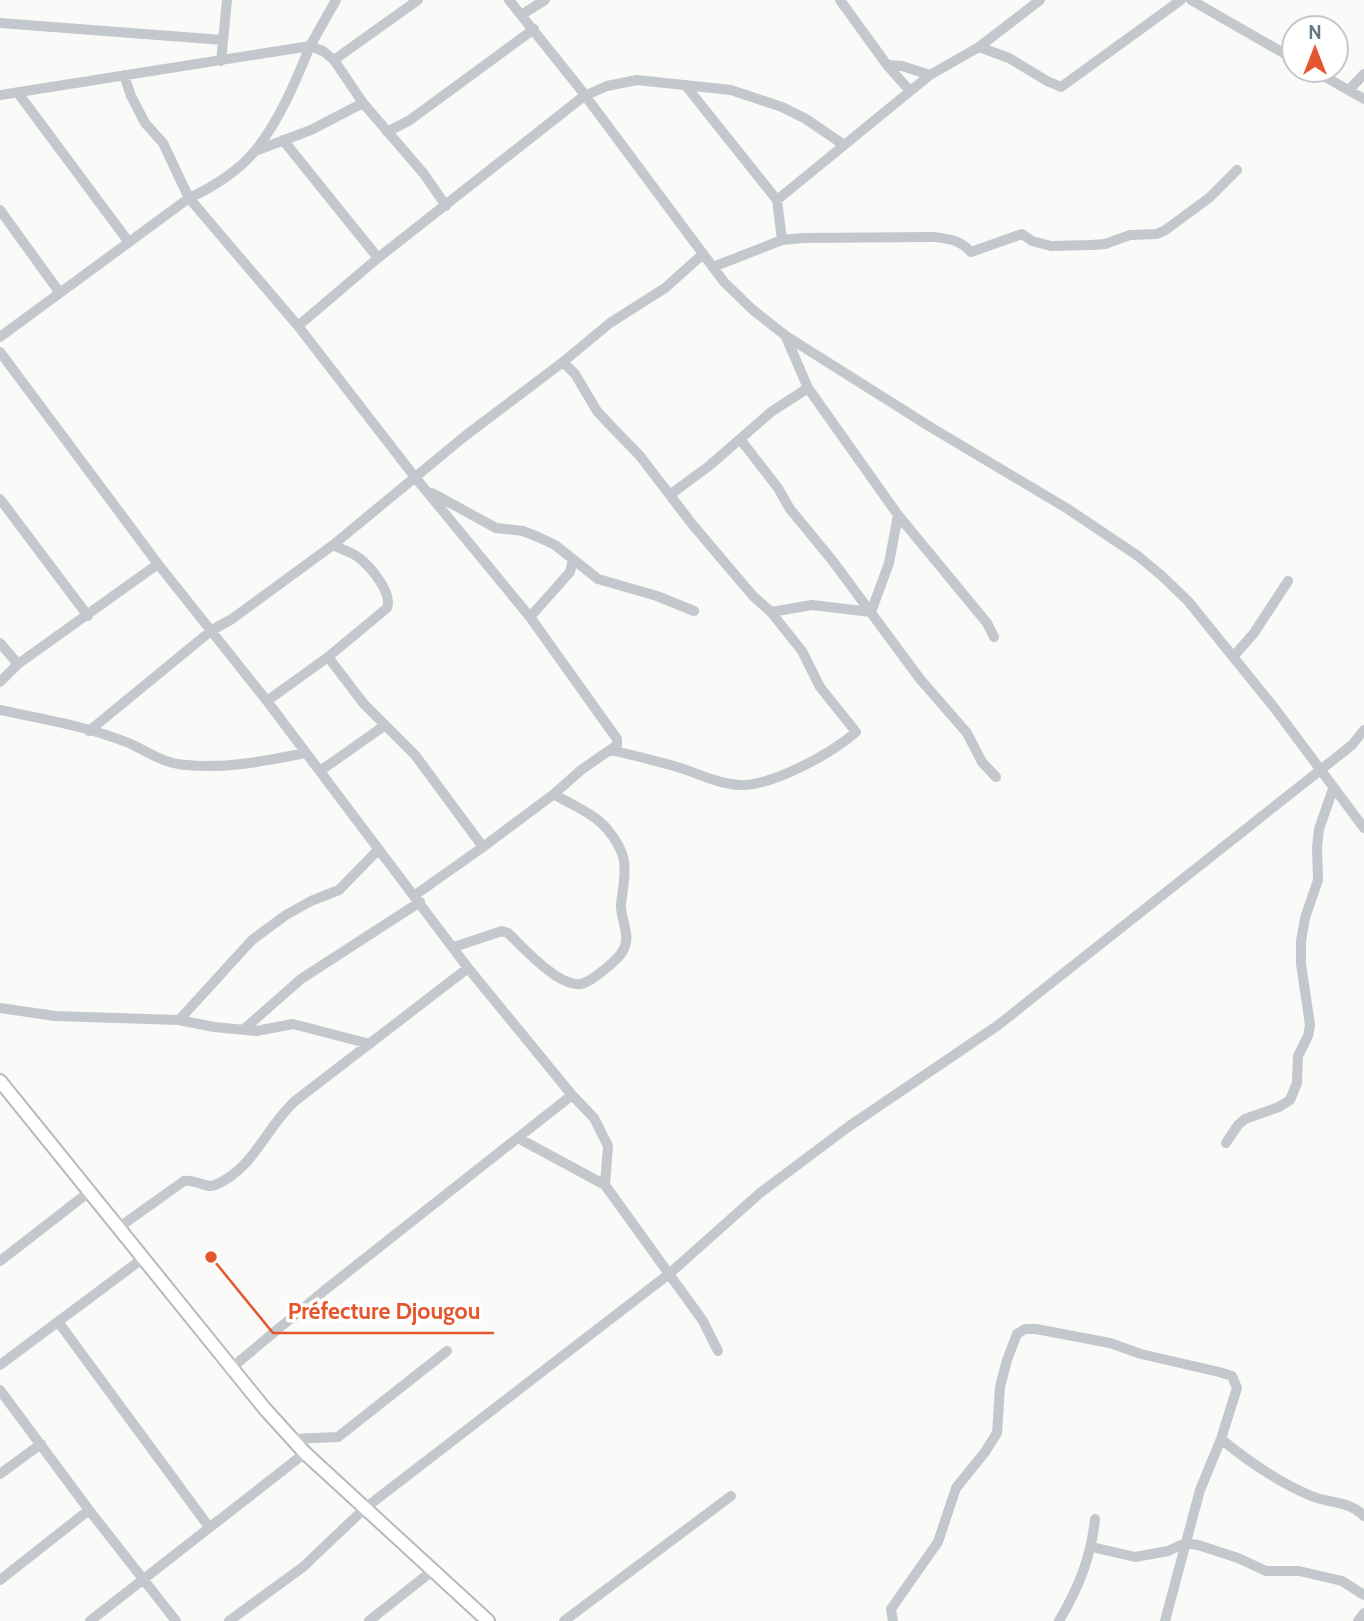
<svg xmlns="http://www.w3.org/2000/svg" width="1364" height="1621" viewBox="0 0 1364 1621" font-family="Cabin,sans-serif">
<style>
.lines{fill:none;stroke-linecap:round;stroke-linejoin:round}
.major-casing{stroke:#b5babe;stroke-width:16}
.minor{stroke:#c3c8cc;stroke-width:10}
.major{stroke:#fff;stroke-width:12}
.leader{fill:none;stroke:#e4572e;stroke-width:2.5}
.callout-dot{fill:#e4572e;stroke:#fff;stroke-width:2.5}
.callout-label{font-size:23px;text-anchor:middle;font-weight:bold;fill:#e4572e;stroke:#fff;stroke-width:7;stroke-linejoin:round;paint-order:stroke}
</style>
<rect width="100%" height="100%" fill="#fafaf8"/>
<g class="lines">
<g class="major-casing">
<path id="major" d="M0,1081L265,1409L305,1453L488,1621"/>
</g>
<path class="minor" d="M509,0L578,86L724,282L753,310L786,336L932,428L1068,509L1138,556L1162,576L1188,601L1276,710L1364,828
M840,0L887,65L902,66L930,75L979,47L1040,0
M1191,0L1294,59
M521,15L545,0
M0,23L223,40
M979,47L1009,58L1047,81L1061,87L1181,0
M334,60L418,0
M221,61L227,0
M887,65L910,91
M1313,70L1364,99
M124,75L131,96L145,123L163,143L189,198L298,326L414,476L530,617L617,739V745L581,770L554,794L483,847L415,895
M686,86L777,200L782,240
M1349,90L1364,74
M18,93L128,241
M0,95L310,46L336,0
M387,132L410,120L534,29
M283,140L378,258
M255,151L311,130L363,103
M777,200L930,75
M0,210L60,293
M713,267L782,240L803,238L934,237C950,239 960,240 971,252L1022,234L1032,241L1051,246L1091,245L1105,244L1130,235L1156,234L1164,231L1209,198L1237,170
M298,326L378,258L584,96L607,86L637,80L731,90L782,107L806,119L844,145
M0,337L189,198C213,187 238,171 255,151C279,121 296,81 310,46L323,51L334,60L363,103L424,174L446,206
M786,337L808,388L898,515L987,623L994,637
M0,352L158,564L267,701L468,968L572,1095L325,1290L230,1369
M563,362L575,374L597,411L609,424L640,456L692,524L753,596L771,612L802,651L820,687L856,732C832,753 773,786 740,785C717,784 696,772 674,766C653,760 632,755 611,750
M740,439L778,488L790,509L832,560L920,679L967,733L982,762L996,777
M432,493L496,528L523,531L538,537L555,545L598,579L657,596L694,611
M671,494L709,466L771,412L808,388
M0,499L88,616
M771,612L812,605L871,612
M871,612L889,563L898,515
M530,617L570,572L573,559
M0,643L18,664
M328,657L364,704L415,755L483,847
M1233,657L1254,633L1288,581
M0,682L18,664L158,564
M267,701L328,657L387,608C393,593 370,566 358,557C351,552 341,549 333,545
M0,710C44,719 90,727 131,744C150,753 165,764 186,765C226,769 266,761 305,753
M89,731L212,630L232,619L333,545L465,436L563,362L610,323L665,288L703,254
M320,771L384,726
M454,947L502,931L508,933C524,948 558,987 581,984C590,982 597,975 604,970C611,964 622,956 625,946C630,933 620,918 621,904C625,872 631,857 607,829C594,813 571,805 554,794
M0,1008L55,1016L179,1020L214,1027L256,1031L293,1024L370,1044
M179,1020L252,940L286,915L311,901L339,890L378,850
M243,1030L301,979L420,902
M572,1095L594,1118L608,1146L605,1185
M518,1138L605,1185L703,1321L718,1351
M1226,1143L1238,1125L1245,1119L1279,1107L1290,1100L1297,1083L1298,1056L1308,1036L1310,1025L1301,964V941L1305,918L1318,880L1317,847L1319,829L1333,789
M118,1228L184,1181C196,1179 206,1189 215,1185C254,1169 266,1127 295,1101L468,968
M0,1261L89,1192
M59,1323L209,1527
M0,1365L142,1259
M0,1390L89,1510L176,1621
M292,1439L338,1437L447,1351
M1221,1439C1248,1461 1276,1481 1309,1495C1328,1504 1349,1500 1364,1516
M0,1474L41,1444
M1092,1547L1135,1557L1168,1551L1185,1543L1198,1545L1238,1558L1266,1571H1299L1342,1581L1364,1595
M0,1580L89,1510
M90,1621L305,1453
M229,1621L303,1567L364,1509L669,1274L760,1193L848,1127L997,1026L1352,745L1364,730
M369,1621L432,1571
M564,1621L731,1496
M893,1621L891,1609L938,1542L956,1488L985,1452L997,1433L1000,1387L1007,1360L1017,1334L1025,1329H1036L1110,1343L1141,1354L1219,1372L1232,1376L1237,1388L1221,1439L1200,1490L1165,1621
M1059,1621C1079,1587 1091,1557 1095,1519
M1358,1621L1364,1613"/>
<use href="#major" class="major"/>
</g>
<path class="leader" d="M211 1257L273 1333H494"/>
<circle class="callout-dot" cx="211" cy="1257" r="7"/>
<g class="callout-label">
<text x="384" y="1319">Préfecture Djougou</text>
</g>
<g transform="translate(1315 49)"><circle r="33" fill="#ffffff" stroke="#c1c8cd" stroke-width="2"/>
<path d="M0-5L12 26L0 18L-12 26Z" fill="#e4572e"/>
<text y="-10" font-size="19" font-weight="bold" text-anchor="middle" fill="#657683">N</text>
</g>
</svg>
